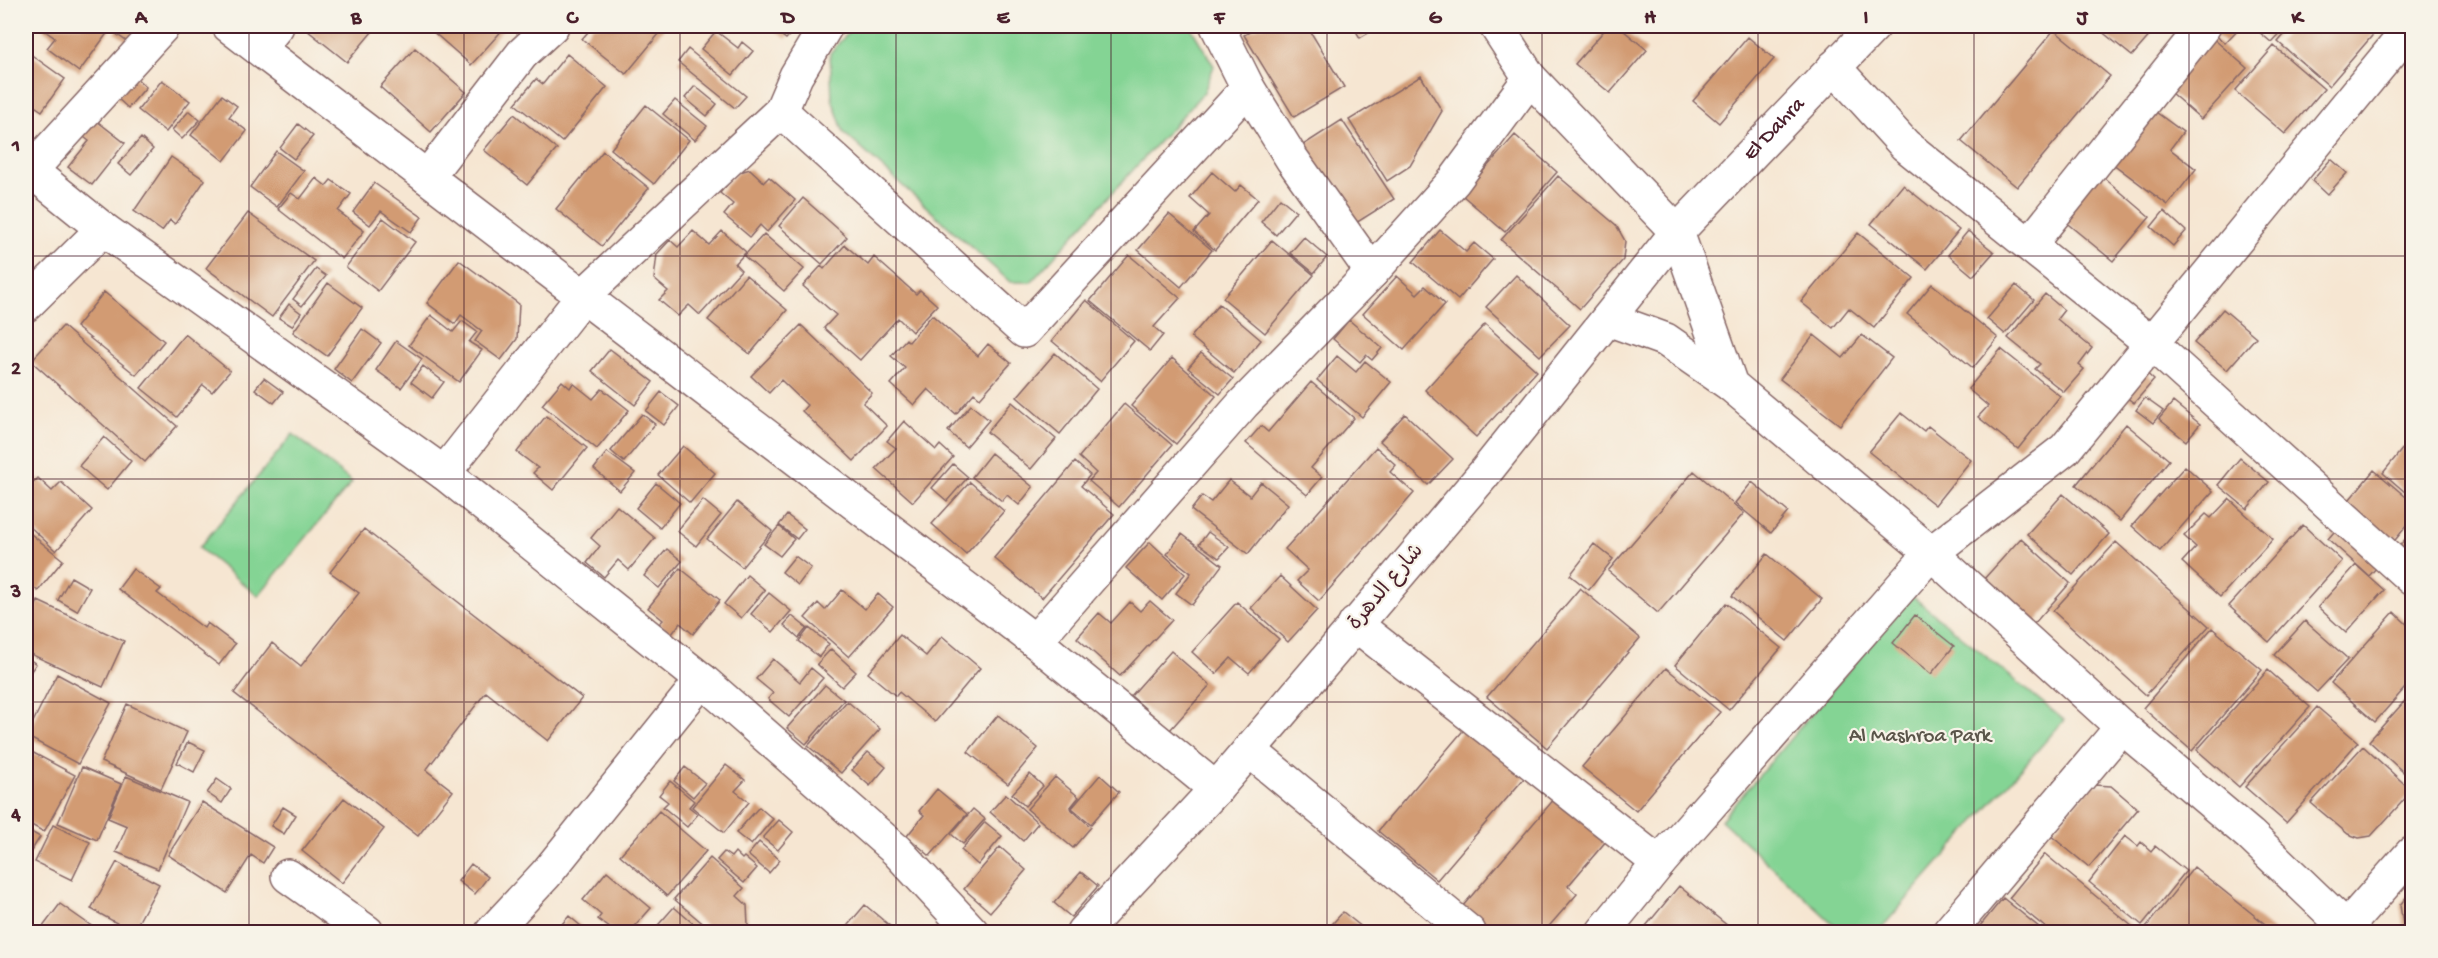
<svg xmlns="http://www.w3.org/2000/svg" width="2438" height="958" viewBox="0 0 2438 958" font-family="'Gochi Hand','Playpen Sans Arabic',sans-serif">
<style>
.green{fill:#84d494;stroke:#677a60;stroke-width:1.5}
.building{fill:#d29b73}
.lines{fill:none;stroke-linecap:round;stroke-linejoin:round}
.minor-casing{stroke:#866565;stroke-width:36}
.minor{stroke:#fff;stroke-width:33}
.grid{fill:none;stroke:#4a1f2b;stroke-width:1.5;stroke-opacity:0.55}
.labels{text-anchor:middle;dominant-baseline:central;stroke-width:4.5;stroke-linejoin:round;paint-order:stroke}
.street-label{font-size:21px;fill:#4a1f2b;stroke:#f7f3e8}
.park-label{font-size:21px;fill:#5b554a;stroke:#f7f3e8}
.neatline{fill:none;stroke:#4a1f2b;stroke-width:2}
.grid-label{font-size:20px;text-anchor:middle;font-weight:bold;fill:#4a1f2b}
</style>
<rect width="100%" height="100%" fill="#f7f3e8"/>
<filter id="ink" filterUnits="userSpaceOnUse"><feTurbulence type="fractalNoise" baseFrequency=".0167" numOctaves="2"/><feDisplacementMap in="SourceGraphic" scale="12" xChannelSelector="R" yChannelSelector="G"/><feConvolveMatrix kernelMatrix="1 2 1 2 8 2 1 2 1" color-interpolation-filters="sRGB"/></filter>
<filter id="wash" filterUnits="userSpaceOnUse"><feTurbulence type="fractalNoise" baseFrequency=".008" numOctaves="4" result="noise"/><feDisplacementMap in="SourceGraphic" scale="24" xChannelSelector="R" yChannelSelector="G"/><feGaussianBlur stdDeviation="1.35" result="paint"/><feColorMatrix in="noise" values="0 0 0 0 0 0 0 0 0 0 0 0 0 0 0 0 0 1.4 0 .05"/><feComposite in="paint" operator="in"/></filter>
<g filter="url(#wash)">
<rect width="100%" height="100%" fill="#f6e6d2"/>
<path class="green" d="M854,26H1190L1214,66L1204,92L1031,282H1010L844,133L832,99L830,53Z
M293,434L352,482L258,596L199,548Z
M1912,596L2064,720L1878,932H1842L1721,820Z"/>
<g id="blocks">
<path class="building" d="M38,26H108L111,28L79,72L47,48L55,38Z
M121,26H146L133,46L115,33Z
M302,26H377L347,62Z
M434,26H506L471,65L430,29Z
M593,26H661L664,28L626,74L582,39Z
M769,26H798L786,39Z
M1260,26H1307L1344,87L1294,117L1244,35Z
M1353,26H1380L1360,38Z
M1608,26H1618L1647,50L1610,93L1575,64Z
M2095,26H2158L2132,56Z
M2213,26H2241L2225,43L2209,30Z
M2252,26H2286L2271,42Z
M2292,26H2372L2377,30L2329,86L2278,42Z
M2054,30L2110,76L2017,187L1961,141Z
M716,31L738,48L742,42L753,51L733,75L701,49Z
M2208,34L2247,68L2201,119L2163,86Z
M1748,37L1774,59L1719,123L1693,101Z
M2274,46L2324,89L2285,134L2235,91Z
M415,48L466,92L431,132L380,87Z
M688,49L746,96L735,108L678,62Z
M26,51L65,79L42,111L26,100V92L29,87L26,84Z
M567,54L607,87L562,142L515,104L536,79L543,84Z
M134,76L146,87L128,108L116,97Z
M1421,76L1442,111L1410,166L1387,181L1349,120Z
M162,80L190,101L166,132L138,110Z
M695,86L717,104L707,116L685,98Z
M222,95L237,106L229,117L247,131L224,161L191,135Z
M675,100L707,126L695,140L663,114Z
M646,105L689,140L654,184L611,149Z
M2149,107L2183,132L2170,149L2196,169L2168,205L2108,160Z
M189,111L200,120L182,139L172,130Z
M514,114L557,149L527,185L484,150Z
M93,118L125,143L92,185L68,167L89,141L80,134Z
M1342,120L1394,199L1348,228L1297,149Z
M298,124L313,136L294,159L280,148Z
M1515,135L1557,172L1505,232L1462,195Z
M141,138L153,149L131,175L118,164Z
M276,151L304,171L277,207L250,187Z
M603,151L649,188L602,246L556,209Z
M171,157L205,180L175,224L170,220L162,231L134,211Z
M2331,159L2347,173L2327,195L2312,181Z
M750,169L764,182L769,177L795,200L767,232L760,225L750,237L724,215L733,204L720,193L737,173Z
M2096,171L2150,217L2113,261L2058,216Z
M1212,172L1235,192L1241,185L1258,199L1215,250L1194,232L1209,215L1190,198Z
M1558,176L1616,225L1625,241L1623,260L1580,309L1501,240Z
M316,178L326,186L331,180L351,194L338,211L364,231L342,259L278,209L291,193L300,199Z
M374,183L422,217L411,232L381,211L370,225L353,212Z
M1903,185L1959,230L1927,269L1871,224Z
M803,198L847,237L822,264L779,226Z
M1280,198L1296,211L1276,235L1261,222Z
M2164,211L2186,231L2173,246L2151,227Z
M248,213L314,261L272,317L206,268Z
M1169,214L1212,250L1181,287L1138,250Z
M383,218L415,242L378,291L346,267Z
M1440,230L1466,252L1474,243L1493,259L1458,300L1413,262Z
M693,231L709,245L722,231L746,252L735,264L741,270L700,315L689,305L678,316L659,300L668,291L654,279L657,254L670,240L678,247Z
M1968,231L1994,252L1973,276L1948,255Z
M1858,233L1914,278L1874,328L1849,308L1833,328L1801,302Z
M764,234L804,269L784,291L744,256Z
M1304,237L1327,257L1314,273L1290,253Z
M1272,240L1314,275L1265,333L1223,298Z
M845,245L868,265L874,257L916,294L920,290L937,305L912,332L898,318L860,360L824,328L836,315L803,286L821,266L824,269Z
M1129,255L1180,298L1154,327L1163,335L1150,351L1090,301Z
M459,260L519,304L517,339L501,360L475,341L482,331L461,315L455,324L427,303Z
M316,269L326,276L302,306L293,299Z
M746,275L787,310L750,354L708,320Z
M1516,275L1570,325L1540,356L1486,307Z
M1397,276L1417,294L1425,286L1445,304L1404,350L1363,314Z
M328,283L362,308L327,356L293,332Z
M1932,284L1998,338L1973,368L1907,314Z
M2016,285L2034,300L2005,334L1987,319Z
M104,292L164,341L136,375L76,327Z
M2045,294L2064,310L2057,319L2092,348L2079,365L2084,369L2064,392L2035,369L2040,364L2008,338Z
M1086,300L1134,341L1100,381L1052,341Z
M289,304L301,313L292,326L279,318Z
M1219,304L1261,340L1234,373L1191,337Z
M2223,309L2256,337L2227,370L2194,343Z
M431,315L453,332L462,321L477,332L469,342L482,350L459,382L409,345Z
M932,315L978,356L988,344L1011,363L980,398L974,393L956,414L928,389L914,405L891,384L905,368L891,356L906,339L909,342Z
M1349,320L1382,348L1372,360L1366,355L1360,362L1333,339Z
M1485,324L1537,371L1476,437L1425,390Z
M801,325L872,393L863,403L887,426L854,461L802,411L807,405L781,380L769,393L751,376Z
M63,326L177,426L145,462L31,361Z
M362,329L381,343L352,383L334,369Z
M185,334L230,371L212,392L203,385L177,417L141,388Z
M1814,335L1843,358L1862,335L1892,358L1840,425L1780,379Z
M396,341L422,359L401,388L376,370Z
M610,349L653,382L635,405L592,371Z
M2001,349L2060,396L2018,449L1978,417L1988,406L1968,389Z
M1055,353L1097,389L1060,434L1017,397Z
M1201,353L1233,379L1220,394L1188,368Z
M1337,356L1356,372L1365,361L1391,382L1362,417L1317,380Z
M1172,358L1216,396L1176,444L1131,406Z
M423,366L444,382L432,398L411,382Z
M2139,366L2154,380L2134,403L2118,391Z
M264,378L283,392L274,403L255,389Z
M562,381L570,388L573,383L593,399L602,389L629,410L597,449L542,405Z
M1311,382L1354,418L1311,468L1322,477L1307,495L1246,443L1261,426L1268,432Z
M661,392L679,406L664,425L646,411Z
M2145,398L2163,411L2153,423L2136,410Z
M1012,402L1056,439L1031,469L987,432Z
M2173,402L2200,424L2186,441L2159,419Z
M1124,404L1172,445L1119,507L1089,481L1096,473L1079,457Z
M971,405L989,420L966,447L948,431Z
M1901,413L1924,431L1928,426L1971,460L1935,505L1869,452Z
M642,414L655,424L624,462L611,451Z
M1405,414L1453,459L1428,485L1380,441Z
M546,416L587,448L553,490L533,473L538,468L517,452Z
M904,421L936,450L940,445L953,457L913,502L876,469L896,448L887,441Z
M2126,424L2169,460L2120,521L2076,485Z
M104,437L131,461L107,490L79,466Z
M683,446L715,473L690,503L658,475Z
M1376,447L1396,465L1390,472L1414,493L1319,601L1297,581L1308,570L1285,549Z
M2403,448L2412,456V498L2383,473Z
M607,452L635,473L620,491L594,469Z
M991,453L1033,487L1019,505L1007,495L1002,501L972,477Z
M2240,458L2269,482L2247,509L2218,485Z
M1075,462L1090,475L1081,486L1114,514L1042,598L994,558Z
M953,464L968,477L947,501L932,488Z
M2185,466L2213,491L2160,551L2132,526Z
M2374,470L2412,502V519L2392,544L2345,505Z
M1694,471L1744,513L1658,613L1608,571Z
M27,475L34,482L38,478L52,491L61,482L92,510L56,551L26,523Z
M1229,480L1250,496L1261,482L1288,504L1248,554L1191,510L1202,496L1211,502Z
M970,482L1004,511L966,554L932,524Z
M1752,482L1788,512L1771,533L1735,503Z
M656,483L680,503L660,528L636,508Z
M2063,494L2109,534L2073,575L2027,534Z
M2229,499L2273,539L2220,597L2182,562L2196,547L2184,536L2206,514L2211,518Z
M703,500L721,515L696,546L677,531Z
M737,502L772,531L742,567L707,539Z
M617,506L655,538L629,570L618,560L604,577L587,563L600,546L591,538Z
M787,515L805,529L797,539L779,525Z
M2345,519L2387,556L2369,576L2328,539Z
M2303,525L2342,561L2269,642L2229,606Z
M779,526L794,539L780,556L764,544Z
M364,529L582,698L548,741L486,692L426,770L453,791L418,836L234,693L272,643L301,666L359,593L330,572Z
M26,530L63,560L38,591L26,581Z
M2412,531V572L2392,555Z
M1208,532L1229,547L1219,558L1199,544Z
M1182,534L1222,565L1192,605L1176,593L1191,573L1167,554Z
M2021,538L2070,583L2033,625L1983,580Z
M1150,542L1185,574L1162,600L1126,568Z
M2116,542L2209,626L2146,695L2053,611Z
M1594,544L1613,559L1589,590L1570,575Z
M667,549L682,561L659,588L644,576Z
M1767,554L1822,599L1787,641L1732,596Z
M795,556L811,568L798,585L782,572Z
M2356,565L2384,590L2346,633L2318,607Z
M680,568L720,600L693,634L680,623L672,634L659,624L663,620L648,608Z
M133,569L161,589L157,593L204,628L207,623L235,644L219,665L118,589Z
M747,575L765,590L741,618L724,604Z
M1280,576L1317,610L1288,642L1251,608Z
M71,577L90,588L77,611L58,600Z
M1580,588L1640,638L1547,748L1487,697Z
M842,590L865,609L878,594L893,607L849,657L805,618L818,603L825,610Z
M769,593L791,611L773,632L751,614Z
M38,601L124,641L103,687L26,652V627Z
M1150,601L1172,620L1120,676L1077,638L1099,613L1111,623L1130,602L1140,611Z
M1237,602L1279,639L1249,673L1231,658L1216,674L1192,652Z
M1726,603L1781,648L1729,710L1675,665Z
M2394,612L2412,629V680L2375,722L2331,683Z
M1915,615L1954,646L1931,674L1893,643Z
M792,616L807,628L799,638L784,625Z
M2305,621L2348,659L2317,692L2274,655Z
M809,628L829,644L819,657L799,641Z
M2212,628L2262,670L2192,751L2143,708Z
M900,635L926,656L942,636L980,668L935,722L899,692L896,696L868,673Z
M831,649L856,672L842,687L817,664Z
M1171,651L1210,685L1170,730L1131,696Z
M26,657L36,664L26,678Z
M773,659L800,682L811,668L823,678L789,717L768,699L773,693L756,679Z
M1666,668L1720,712L1636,811L1582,767Z
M2268,670L2310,707L2239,787L2197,750Z
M57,674L111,703L78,764L26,736Z
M825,685L844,700L806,744L787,728Z
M2412,693V780L2369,741Z
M847,701L880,729L841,773L808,746Z
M127,704L187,732L161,789L101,762Z
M2317,707L2358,742L2286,823L2245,787Z
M998,715L1038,748L1008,784L968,752Z
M1467,726L1526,776L1437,880L1378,831Z
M188,742L205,750L194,772L177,763Z
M2363,746L2412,791L2371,836L2359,838L2348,834L2311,803Z
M26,749L75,775L44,832L26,822Z
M868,752L886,767L870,786L852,770Z
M726,765L745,780L735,791L749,802L724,833L692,807Z
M82,767L121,784L97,840L58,823Z
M685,767L705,783L693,797L674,781Z
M1030,774L1043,786L1025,806L1012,794Z
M1100,775L1119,792L1091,824L1072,808Z
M126,776L187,802L158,869L116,852L127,826L108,818Z
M1055,777L1079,797L1070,808L1091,827L1073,848L1027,809Z
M217,779L231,789L222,803L207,793Z
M670,781L694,801L689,807L698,814L687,827L663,807L668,802L659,795Z
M2093,785L2111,786L2138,809L2089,867L2050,835Z
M937,789L967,814L930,856L907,836L924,815L919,811Z
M1006,794L1038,823L1023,841L990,812Z
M1556,797L1607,840L1568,886L1577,894L1544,932H1492L1462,907Z
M344,798L384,829L342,883L302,851Z
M202,802L273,847L263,863L251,855L227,893L168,855Z
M283,807L296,815L284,834L271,826Z
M759,807L773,819L751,845L736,833Z
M973,809L985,819L963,844L951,834Z
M659,811L706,851L667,896L620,855Z
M779,820L793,832L778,850L763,838Z
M985,822L1002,836L978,865L961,850Z
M53,825L90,842L72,880L35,862Z
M26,829L40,837L28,856L26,855Z
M2125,836L2138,846L2141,842L2151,851L2155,846L2186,871L2142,925L2089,882Z
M759,842L780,860L769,873L748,855Z
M1000,847L1026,870L990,912L964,889Z
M724,852L731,857L735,852L742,859L744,857L757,868L744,883L717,860Z
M2045,854L2133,927L2129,932H2051L2009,898Z
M710,858L744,888L737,896L747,905L748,925L741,932H713L674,899Z
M117,862L159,884L133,932L91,909Z
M471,864L488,877L475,894L458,881Z
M2194,867L2275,932H2153L2146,927Z
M607,871L651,908L630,932H615L598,919L601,915L583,900Z
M1081,872L1098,886L1071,917L1054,903Z
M1679,886L1734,931L1733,932H1641Z
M2412,890V932H2404L2400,905Z
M2003,898L2045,932H1975Z
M60,904L100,932H39Z
M865,905L897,932H842Z
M674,907L703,932H652Z
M1343,912L1368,932H1325Z
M569,916L588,932H555Z"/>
</g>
</g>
<g filter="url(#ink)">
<use href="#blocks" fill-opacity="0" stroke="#866565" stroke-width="1.5"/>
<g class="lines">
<g class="minor-casing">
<g id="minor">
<path d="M229,26L1035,641L1216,789"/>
<path d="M1217,26L1248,88L1292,159L1372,272"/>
<path d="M1496,26L1530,78L1677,232L1731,385L1931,553L2122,727L2250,835L2351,932"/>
<path d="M259,48L277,26"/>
<path d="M1834,67L1905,145L2152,344L2412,579"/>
<path d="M781,111L1024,331L1248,88"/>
<path d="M26,167L103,229L444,473L702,680L896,850L972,932"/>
<path d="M30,171L163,26"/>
<path d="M427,177L522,54L552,26"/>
<path d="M2030,244L2204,26"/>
<path d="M26,305L103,229"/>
<path d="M1608,319L1666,340L1731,385"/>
<path d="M444,473L583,296L781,111L796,76L826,26"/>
<path d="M1355,624L1659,863"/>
<path d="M1035,641L1243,404L1372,272L1454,181L1530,78"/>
<path d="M1249,750L1469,932"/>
<path d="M288,876L367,932"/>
<path d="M492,932L546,874L702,680"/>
<path id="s1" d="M1083,932L1216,789L1338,646L1483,475L1677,232L1874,26"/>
<path d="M1603,932L1659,863L1931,553L2065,449L2412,26"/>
<path d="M1949,932L2122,727"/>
<path d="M2342,932L2412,853"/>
</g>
</g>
<use href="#minor" class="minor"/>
</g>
</g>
<path class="grid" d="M249,26V932M464,26V932M680,26V932M896,26V932M1111,26V932M1327,26V932M1542,26V932M1758,26V932M1974,26V932M2189,26V932M26,256H2412M26,479H2412M26,702H2412"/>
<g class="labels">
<g class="street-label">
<text stroke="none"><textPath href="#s1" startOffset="1060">El Dahra</textPath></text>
<text transform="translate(1387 588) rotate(-50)">شارع الدهرة</text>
</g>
<g class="park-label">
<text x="1920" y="737">Al Mashroa Park</text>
</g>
</g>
<rect width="2438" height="958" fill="none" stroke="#f7f3e8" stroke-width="66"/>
<rect x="33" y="33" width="2372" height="892" class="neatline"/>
<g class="grid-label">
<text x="141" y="23">A</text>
<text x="356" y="23">B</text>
<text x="572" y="23">C</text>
<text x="788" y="23">D</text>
<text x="1003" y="23">E</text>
<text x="1219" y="23">F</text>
<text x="1435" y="23">G</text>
<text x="1650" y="23">H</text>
<text x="1866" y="23">I</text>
<text x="2082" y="23">J</text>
<text x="2297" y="23">K</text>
<text x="16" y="151">1</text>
<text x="16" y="374">2</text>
<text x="16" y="597">3</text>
<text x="16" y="820">4</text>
</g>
</svg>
